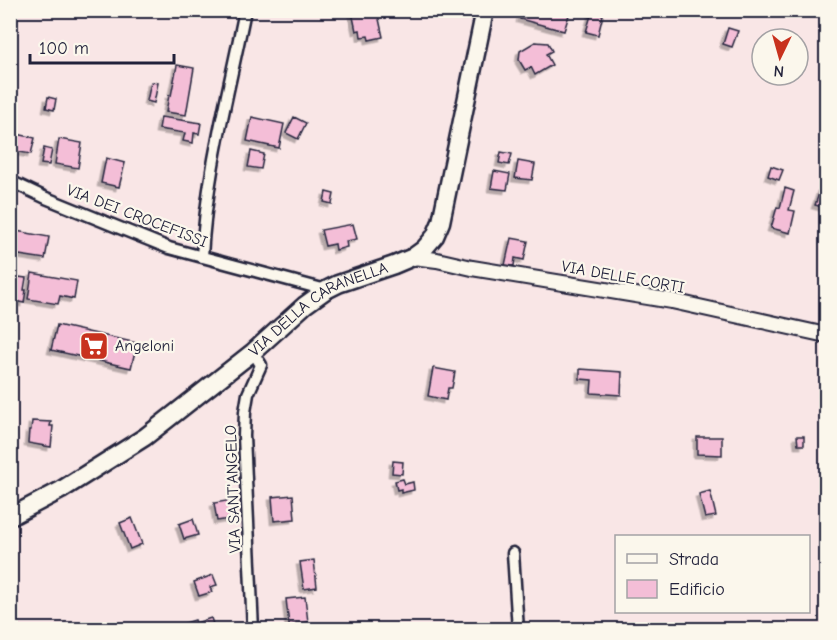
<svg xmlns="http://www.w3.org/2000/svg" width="837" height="640" viewBox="0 0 837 640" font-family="'Comic Neue',sans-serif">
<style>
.building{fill:#f4bed7;stroke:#22223b;stroke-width:1.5;filter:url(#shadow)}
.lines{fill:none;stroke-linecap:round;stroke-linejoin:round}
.minor-casing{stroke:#22223b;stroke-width:15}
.tertiary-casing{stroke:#22223b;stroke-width:18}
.secondary-casing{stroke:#22223b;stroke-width:21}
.minor{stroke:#fbf7ec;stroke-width:10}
.tertiary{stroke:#fbf7ec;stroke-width:14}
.secondary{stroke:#fbf7ec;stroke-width:16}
.labels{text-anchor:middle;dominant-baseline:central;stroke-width:4.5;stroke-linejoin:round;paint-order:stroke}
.street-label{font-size:16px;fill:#22223b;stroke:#fbf7ec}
.poi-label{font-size:16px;fill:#22223b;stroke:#fbf7ec;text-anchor:start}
</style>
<defs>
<filter id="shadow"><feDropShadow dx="-3.5" dy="3.5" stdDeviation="0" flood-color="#0004"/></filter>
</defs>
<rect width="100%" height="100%" fill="#f9e6e6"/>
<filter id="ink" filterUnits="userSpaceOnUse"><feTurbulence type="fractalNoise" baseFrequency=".0167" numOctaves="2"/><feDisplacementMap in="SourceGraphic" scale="12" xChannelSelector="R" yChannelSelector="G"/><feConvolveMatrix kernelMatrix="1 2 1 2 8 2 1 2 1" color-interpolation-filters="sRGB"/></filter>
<g filter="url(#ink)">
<path class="building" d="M360,10H377L383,37L369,40L368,36L361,37L360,30L356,31L352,12Z
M522,10H555L569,15L564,31L520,19Z
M592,12L603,15L598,35L586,32Z
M728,28L738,31L732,47L723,44Z
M535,42L548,43L552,51L546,54L552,65L535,75L531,67L525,70L519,60L520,51Z
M177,65L194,68L186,115L166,112L169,95L171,96Z
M151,82L158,83L154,103L147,101Z
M48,97L56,99L54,110L46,108Z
M161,117L201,123L199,134L194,133L193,143L183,141L185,133L159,129Z
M252,117L284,124L279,148L247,141Z
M294,117L306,123L298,139L286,133Z
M17,134L35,138L31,154L13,151Z
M59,139L82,143L78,168L55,164Z
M44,148L52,150L49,165L41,164Z
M251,151L264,154L261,169L248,167Z
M501,152L512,154L509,165L499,163Z
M106,158L125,163L119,187L101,183Z
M518,161L535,164L532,180L515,178Z
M771,166L783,170L779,180L768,176Z
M494,171L510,174L507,190L491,188Z
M785,188L794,191L789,210L795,211L790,233L771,228L777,207L780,208Z
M821,188L826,190V208L815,205Z
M326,192L334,194L332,204L324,202Z
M353,224L357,239L346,241L347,247L336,250L335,244L325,246L321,230Z
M16,231L49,237L45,259L13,254Z
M511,238L528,241L524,260L515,258L514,266L505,265Z
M32,273L77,281L74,299L60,296L58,304L28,299Z
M10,276L26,278L24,290H26L24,303L10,300Z
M57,325L137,343L131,368L51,350Z
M433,368L455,372L452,388H448L446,400L428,396Z
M580,369L622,372L621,395L591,393L592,380L580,379Z
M32,421L51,422L50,426H53L51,447L28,443L29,430H31Z
M797,436H804V445H798Z
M697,437H722V455L697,454Z
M393,461L403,462L402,474L392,473Z
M403,479L405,484L413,482L414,490L401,493V489L397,490L395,481Z
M710,491L716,516L705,518L699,494Z
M293,495L295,519L274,521L272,497Z
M232,500L235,518L217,521L214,503Z
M132,518L142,544L130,549L120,523Z
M193,519L198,535L184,539L179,524Z
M314,560L317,587L304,589L300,562Z
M213,575L217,585L210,587L212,592L199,596L194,582Z
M305,597L308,622L289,625L286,599Z
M211,618L215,630H178L176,626L195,620L196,623Z"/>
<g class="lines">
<g class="minor-casing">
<path id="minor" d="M10,181L46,198L169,248L326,290
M202,257C206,174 229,92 245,10
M253,352L261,365L248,394L245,412L244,436L253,630
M513,553L518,630"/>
</g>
<g class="tertiary-casing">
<path id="tertiary" d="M413,257L437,260L472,268L672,301L826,335"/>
</g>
<g class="secondary-casing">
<g id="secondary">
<path id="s1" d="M10,517L61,490L145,437L253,352L305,305L326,290L338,284L394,265L413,257L424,249L435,236L441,222L485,10"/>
</g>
</g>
<use href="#minor" class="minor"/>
<use href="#tertiary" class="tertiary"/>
<use href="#secondary" class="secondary"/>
</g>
</g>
<defs>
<g id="supermarket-square" transform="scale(1.5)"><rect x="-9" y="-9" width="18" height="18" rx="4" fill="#c8321e" stroke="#fbf7ec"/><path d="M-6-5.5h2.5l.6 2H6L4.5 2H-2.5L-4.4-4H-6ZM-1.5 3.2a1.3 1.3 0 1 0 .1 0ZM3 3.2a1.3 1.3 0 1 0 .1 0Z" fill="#fff"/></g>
</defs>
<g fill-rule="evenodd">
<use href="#supermarket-square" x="94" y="346"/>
</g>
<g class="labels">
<g class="street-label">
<text transform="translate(137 216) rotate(21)">VIA DEI CROCEFISSI</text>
<text transform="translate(623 277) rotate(10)">VIA DELLE CORTI</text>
<text stroke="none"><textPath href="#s1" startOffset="374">VIA DELLA CARANELLA</textPath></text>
<text transform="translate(233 489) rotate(-92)">VIA SANT'ANGELO</text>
</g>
<g class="poi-label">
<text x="115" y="346">Angeloni</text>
</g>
</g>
<rect width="837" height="640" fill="none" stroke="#fbf7ec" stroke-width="36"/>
<rect x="18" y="18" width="801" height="604" fill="none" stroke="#22223b" stroke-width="2" filter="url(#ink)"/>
<rect x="615" y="535" width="195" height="78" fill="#fbf7ec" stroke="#a4a2a5" stroke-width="1.5"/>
<rect x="627" y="554" width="30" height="9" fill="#fbf7ec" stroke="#a4a2a5" stroke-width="1.5"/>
<text x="669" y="565" font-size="18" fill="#22223b">Strada</text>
<rect x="627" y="580" width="30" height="18" fill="#f4bed7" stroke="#a4a2a5" stroke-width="1.5"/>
<text x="669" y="595" font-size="18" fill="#22223b">Edificio</text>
<g transform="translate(780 57) rotate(185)"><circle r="28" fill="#fbf7ec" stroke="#a4a2a5" stroke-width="1.5"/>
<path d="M0-4.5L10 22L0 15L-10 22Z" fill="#c8321e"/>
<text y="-9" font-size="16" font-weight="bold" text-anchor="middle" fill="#22223b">N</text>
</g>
<path d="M30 54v9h144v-9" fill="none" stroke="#22223b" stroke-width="3"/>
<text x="39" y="54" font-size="18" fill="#22223b" stroke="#fbf7ec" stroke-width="4.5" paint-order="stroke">100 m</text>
</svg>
